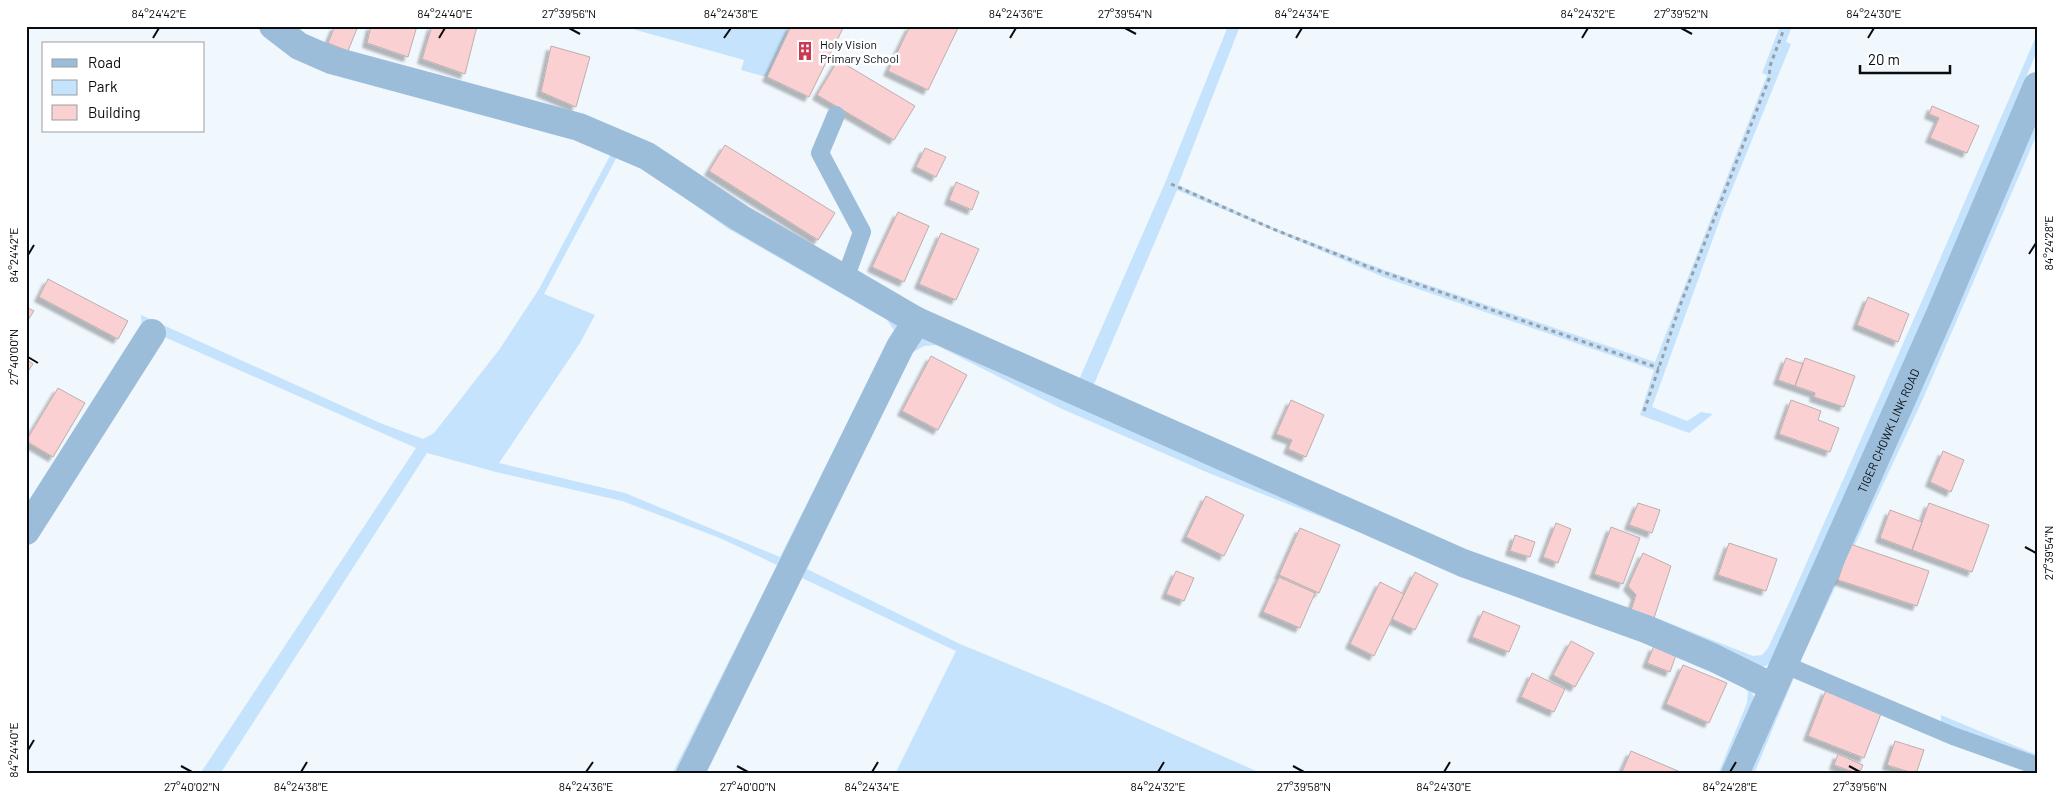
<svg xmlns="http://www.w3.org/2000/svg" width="2063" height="800" viewBox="0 0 2063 800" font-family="Barlow,sans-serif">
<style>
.green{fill:#c6e3fd;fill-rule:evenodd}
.building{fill:#fbd0d2;stroke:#beaeae;filter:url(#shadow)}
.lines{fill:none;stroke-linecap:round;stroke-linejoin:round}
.path{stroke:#999fa4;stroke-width:3;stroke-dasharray:4 4;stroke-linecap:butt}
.lane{stroke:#9cbdda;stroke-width:18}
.street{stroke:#9cbdda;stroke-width:28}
.ticks{fill:none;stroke:#080c0f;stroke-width:2}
.labels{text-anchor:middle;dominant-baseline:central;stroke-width:5;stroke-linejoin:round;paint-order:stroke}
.poi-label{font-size:12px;fill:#080c0f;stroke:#fff;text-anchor:start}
.street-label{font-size:12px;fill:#080c0f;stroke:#fff}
.neatline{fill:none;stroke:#080c0f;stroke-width:2}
.ticks-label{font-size:12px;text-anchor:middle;fill:#080c0f}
</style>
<defs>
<filter id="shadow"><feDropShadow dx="-4.5" dy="4.5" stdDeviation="1" flood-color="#0004"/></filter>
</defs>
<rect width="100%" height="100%" fill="#f0f7fd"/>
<path class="green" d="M630,26H791L767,77L741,70L744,60L629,28Z
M1228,26H1240L1178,185L1274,228L1387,271L1655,362L1767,75L1762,73L1780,26H1792L1786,42L1791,44L1723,211L1652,407L1687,421L1701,412L1713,414L1689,433L1640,415L1654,370L1386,278L1177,190L1092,389L1078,382L1165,183Z
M2037,34V51L1909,357L1773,660L1766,666L1757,667L1511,571L1502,562L1659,619L1753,656L1762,655L1768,648L1788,605L1924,296Z
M2037,119V134L1922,401L1802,658L1754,774H1748Z
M613,145L900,326L683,774H672L777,565L720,538L622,501L496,472L427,453L220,774H200L416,448L160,335L142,329L141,315L380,423L423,439L434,433L499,350L539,289L612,152ZM618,155L653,175L727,228L887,320L894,330L780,557L625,493L499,463L580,343L595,315L544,294Z
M927,337L937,338L1067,402L1221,469L1413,549L1691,655L1741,679L1750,687L1754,697L1750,711L1724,774H1718L1747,703L1748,692L1738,682L1675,651L1452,568L1211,474L1060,408L936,345L924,346L913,352L807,569L960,644L1098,701L1263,774H895L956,651L802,578L706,774H697L795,573L909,350L918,341Z
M1941,715L2037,755V774L1941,741Z"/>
<path class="building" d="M335,26H358L348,51L328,43Z
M371,26H417L408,57L367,43Z
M432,26H477L465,74L422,59Z
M791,26H844L809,97L767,77Z
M910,26H959L928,90L888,71Z
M551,46L590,57L576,107L541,92Z
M838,60L915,106L894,140L817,95Z
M1932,106L1979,126L1967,153L1930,138L1939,118L1929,114Z
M725,145L835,213L818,240L709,171Z
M925,148L946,157L936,177L916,167Z
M956,182L979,192L972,210L949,200Z
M898,212L929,226L904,282L872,267Z
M941,233L979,249L956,300L919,284Z
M48,279L128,321L118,339L39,297Z
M1868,297L1909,314L1898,342L1857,325Z
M26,307L34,311L26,323Z
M931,356L967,375L938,430L902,411Z
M1786,358L1803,364L1795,386L1778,380Z
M1805,358L1855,376L1844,407L1814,397L1815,393L1795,386Z
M26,359L33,364L26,374Z
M58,388L85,403L53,457L26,441Z
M1291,400L1324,415L1306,457L1288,449L1292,440L1276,434Z
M1791,400L1821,411L1818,420L1839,428L1830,452L1779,434Z
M1943,451L1964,460L1951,492L1930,482Z
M1206,496L1244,515L1224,556L1186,537Z
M1638,503L1660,510L1652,533L1629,525Z
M1929,503L1989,525L1972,572L1912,550Z
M1890,510L1922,522L1912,550L1880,538Z
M1556,523L1571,529L1558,563L1543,557Z
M1611,527L1640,538L1623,584L1594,574Z
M1300,528L1340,545L1319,593L1279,575Z
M1515,535L1535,542L1530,557L1510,551Z
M1729,543L1777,559L1766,591L1718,575Z
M1850,544L1929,571L1917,606L1838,580Z
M1643,553L1671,566L1654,618L1631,610L1636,595L1628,586Z
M1176,571L1194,578L1184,601L1166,594Z
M1415,572L1438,584L1415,630L1392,619Z
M1279,577L1315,593L1300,628L1263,612Z
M1380,582L1404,594L1374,656L1350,644Z
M1483,611L1520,626L1509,652L1472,637Z
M1571,641L1594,653L1575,687L1553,675Z
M1654,646L1676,655L1670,672L1647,663Z
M1683,665L1727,683L1709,723L1666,704Z
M1532,673L1565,689L1554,712L1521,697Z
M1826,690L1882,711L1864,758L1808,736Z
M1895,741L1924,750L1916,774L1887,765Z
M1631,751L1685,774H1621Z
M1838,754L1863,765L1859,774L1834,765Z"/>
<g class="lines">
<path class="path" d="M1171,184L1273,229L1374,269L1659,368
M1644,411L1681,303L1769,79L1770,66L1785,26"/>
<path class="lane" d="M836,115L820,153L862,232L845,279
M1783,664L1953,736L2037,766"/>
<g class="street">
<path d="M273,26L299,46L331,60L579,127L647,156L740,218L917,321L1463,563L1646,629L1714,658L1773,687"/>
<path d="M26,531L152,333"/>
<path d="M690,774L900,347L917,321"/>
<path id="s1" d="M1735,774L1940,314L2037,86"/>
</g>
</g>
<path class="ticks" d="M569,28L580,34M1125,28L1136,34M1681,28L1692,34M153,38L159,28M439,38L445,28M724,38L731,28M1010,38L1016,28M1296,38L1302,28M1582,38L1588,28M1868,38L1874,28M2029,254L2036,243M28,255L34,245M28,357L38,363M2025,547L2036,553M28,750L34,740M181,766L192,772M737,766L748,772M1293,766L1304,772M1849,766L1860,772M301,772L307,762M586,772L593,762M872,772L878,762M1158,772L1164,762M1444,772L1450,762M1730,772L1736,762"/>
<defs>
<g id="building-bare" transform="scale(1.5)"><path d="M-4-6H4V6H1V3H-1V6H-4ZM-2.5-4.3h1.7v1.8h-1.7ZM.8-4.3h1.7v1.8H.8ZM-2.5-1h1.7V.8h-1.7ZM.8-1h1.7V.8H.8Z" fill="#c93952" stroke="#fff" stroke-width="2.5" paint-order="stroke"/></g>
</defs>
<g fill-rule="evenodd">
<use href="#building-bare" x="805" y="51"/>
</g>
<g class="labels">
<g class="poi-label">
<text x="820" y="44">Holy Vision<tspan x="820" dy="14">Primary School</tspan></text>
</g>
<g class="street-label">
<text stroke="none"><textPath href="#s1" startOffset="376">TIGER CHOWK LINK ROAD</textPath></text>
</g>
</g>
<rect width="2063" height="800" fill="none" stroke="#ffffff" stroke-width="55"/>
<rect x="42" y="42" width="162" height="90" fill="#ffffff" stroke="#9c9e9f"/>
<rect x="52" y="59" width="25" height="8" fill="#9cbdda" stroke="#9c9e9f"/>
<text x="88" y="68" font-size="15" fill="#080c0f">Road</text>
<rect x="52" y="80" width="25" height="15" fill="#c6e3fd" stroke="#9c9e9f"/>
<text x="88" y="92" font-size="15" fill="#080c0f">Park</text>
<rect x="52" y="105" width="25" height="15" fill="#fbd0d2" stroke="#9c9e9f"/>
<text x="88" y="118" font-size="15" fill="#080c0f">Building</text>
<path d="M1860 65v8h90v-8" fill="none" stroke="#080c0f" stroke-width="2.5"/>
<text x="1868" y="65" font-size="15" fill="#080c0f" stroke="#ffffff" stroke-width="4" paint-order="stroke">20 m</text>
<rect x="28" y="28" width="2008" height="744" class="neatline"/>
<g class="ticks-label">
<text x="159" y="18">84°24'42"E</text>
<text x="445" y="18">84°24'40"E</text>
<text x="569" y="18">27°39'56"N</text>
<text x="731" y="18">84°24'38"E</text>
<text x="1016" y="18">84°24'36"E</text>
<text x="1125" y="18">27°39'54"N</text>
<text x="1302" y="18">84°24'34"E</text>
<text x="1588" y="18">84°24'32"E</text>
<text x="1681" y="18">27°39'52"N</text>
<text x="1874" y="18">84°24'30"E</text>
<text transform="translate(2049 243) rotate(-90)" y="4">84°24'28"E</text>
<text transform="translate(14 255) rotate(-90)" y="4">84°24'42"E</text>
<text transform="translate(14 357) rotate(-90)" y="4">27°40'00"N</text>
<text transform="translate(2049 553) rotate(-90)" y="4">27°39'54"N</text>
<text transform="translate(14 750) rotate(-90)" y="4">84°24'40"E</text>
<text x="192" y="791">27°40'02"N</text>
<text x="301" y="791">84°24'38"E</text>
<text x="586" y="791">84°24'36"E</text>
<text x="748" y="791">27°40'00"N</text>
<text x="872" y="791">84°24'34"E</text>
<text x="1158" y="791">84°24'32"E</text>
<text x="1304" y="791">27°39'58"N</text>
<text x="1444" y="791">84°24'30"E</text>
<text x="1730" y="791">84°24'28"E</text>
<text x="1860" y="791">27°39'56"N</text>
</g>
</svg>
